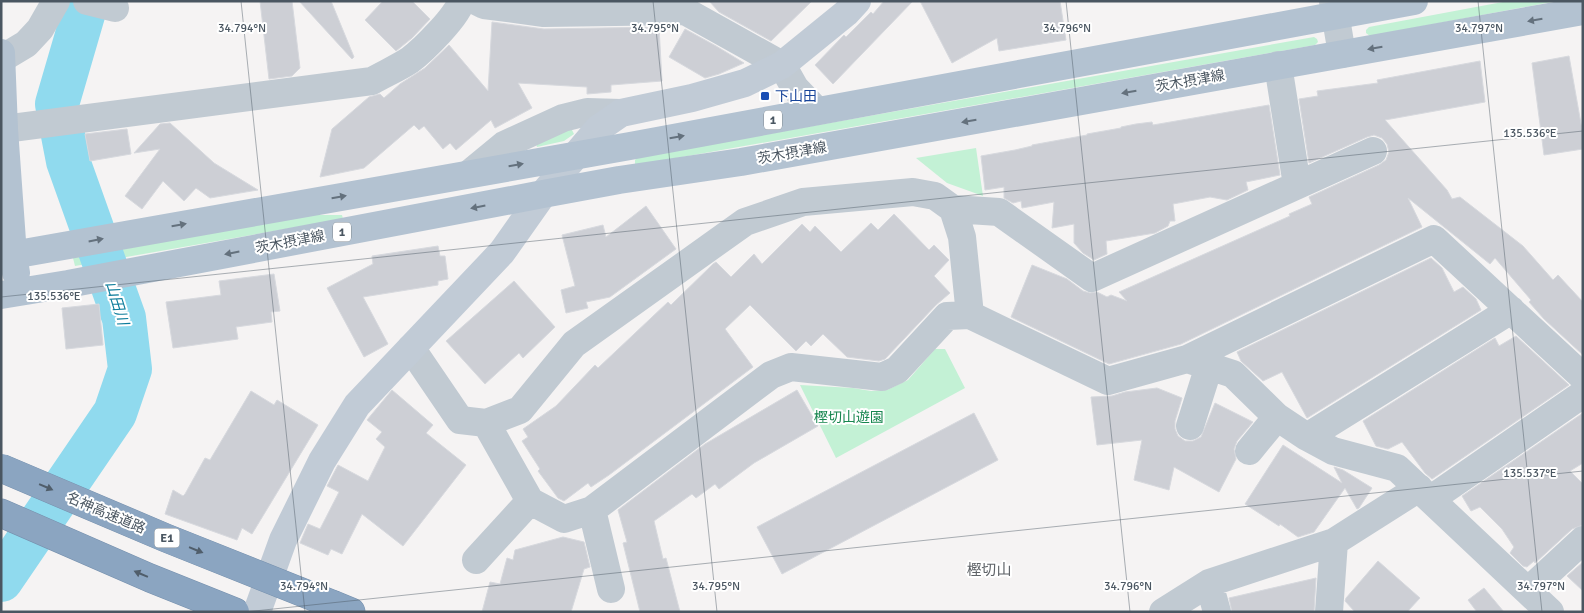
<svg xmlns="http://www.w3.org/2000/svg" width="1584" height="613" viewBox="0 0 1584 613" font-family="Signika,'Noto Sans JP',sans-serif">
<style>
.green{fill:#c3f1d5}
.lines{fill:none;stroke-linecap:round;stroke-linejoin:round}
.river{stroke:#90daee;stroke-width:44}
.building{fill:#cdcfd5;stroke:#d7d9de}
.highway-casing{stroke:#7690ad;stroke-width:29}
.street{stroke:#c1cad2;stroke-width:28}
.secondary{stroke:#c1cbd6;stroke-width:28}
.primary{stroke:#b3c2d1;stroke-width:28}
.highway{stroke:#8ba5c1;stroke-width:28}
.highway-bridge-casing{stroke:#7690ad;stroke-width:29;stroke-linecap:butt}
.highway-bridge{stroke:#8ba5c1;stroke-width:28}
.oneway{fill:#64717d}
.oneway2{fill:#505e6b}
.ticks{fill:none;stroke:#4a5661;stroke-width:1;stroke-opacity:0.45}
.transit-dot{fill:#1a4fb4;stroke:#fff;stroke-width:2}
.labels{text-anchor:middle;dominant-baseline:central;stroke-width:4;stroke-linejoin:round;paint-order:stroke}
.shield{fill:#fff;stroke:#808990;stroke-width:1}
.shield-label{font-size:12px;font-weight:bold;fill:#4a5661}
.street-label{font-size:14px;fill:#4a5661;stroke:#fff}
.transit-label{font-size:14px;fill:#164399;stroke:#fff;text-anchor:start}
.park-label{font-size:14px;fill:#17864f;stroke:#fff}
.water-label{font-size:15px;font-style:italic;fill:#0c7c9b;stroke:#fff}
.neighbourhood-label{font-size:15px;fill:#5f6368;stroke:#fff}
.ticks-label{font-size:12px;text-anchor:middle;fill:#4a5661;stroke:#fff;stroke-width:4;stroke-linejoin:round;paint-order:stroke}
</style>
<rect width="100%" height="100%" fill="#f5f3f3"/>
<path class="green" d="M1508,1H1557L1370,36L1366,33V30L1369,27Z
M1314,37L1317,39L1318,42L1315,45L637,165L635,164V160L638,157Z
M570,126L574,134L564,141L537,147L535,140Z
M976,148L983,196L947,183L916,158Z
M314,215H342L343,219L75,266L73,258Z
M935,349H945L965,388L836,458L800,385L853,388L871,391L887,390L908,380Z"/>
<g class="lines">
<path class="river" d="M1,580L115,413L130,369L124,318L68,161L57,104L87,1"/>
</g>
<path class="building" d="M260,1H292L300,68L292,76L269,79Z
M299,1H331L354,57L352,59Z
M383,1H412L430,19L412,38L396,51L365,20Z
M709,1H812L771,41L719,12Z
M884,1H913L833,84L815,65L844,35L846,37L871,12L873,14Z
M920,1H1060L1066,40L999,51L997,38L952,63Z
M492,22L544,29L659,27L662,81L611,85V92L587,94V87L518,83L532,108L495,128L491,120L456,150L450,143L443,149L424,126L419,130L414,125L364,168L320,177L332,129L369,97L380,94L384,98L400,84L425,68L449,45L488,91Z
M685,29L716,46L744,63L719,74L705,78L669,57Z
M1569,56L1583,135V149L1544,155L1532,63Z
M1480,61L1485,102L1385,120L1447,190L1452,199L1460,197L1523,246L1553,280L1558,275L1583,302V355L1544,319L1529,302L1531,300L1495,258L1490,264L1408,198L1422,227L1181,344L1109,364L1011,317L1032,265L1067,279L1083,291L1090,293L1097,292L1107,297L1111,295L1127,301L1119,292L1290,216L1289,214L1312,204L1309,197L1379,165L1386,160L1389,152L1387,144L1382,138L1374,135L1367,137L1309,163L1299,99L1318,96L1317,91L1378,83L1377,80Z
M1269,105L1280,175L1246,182L1248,190L1227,200L1210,197L1173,204L1175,221H1170L1168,226L1155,233L1106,241L1107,254L1094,260L1083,253L1074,243V224L1052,228L1054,202L1022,208L1021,201L1013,203L1004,198V187L985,190L981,156L1015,150L1032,146V145L1087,135V134L1121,128V127L1136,124L1152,122L1153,125Z
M170,123L214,163L258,190L210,198L196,188L184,201L163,181L142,209L125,196L160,149L134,153L160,124Z
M127,129L131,154L90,161L85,134Z
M646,206L676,249L610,297L586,302L588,308L566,313L561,290L575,286L562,235L603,225L606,237Z
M894,214L929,250L934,245L949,260L934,276L950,293L936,305L885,359L879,361L847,357L823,334L811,346L806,341L796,351L750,305L725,329L753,367L609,475L591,487L588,483L564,501L558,498L538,471L540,469L522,441L528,437L523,429L556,406L595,365L598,368L668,302L671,305L713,264L716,262L731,277L754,254L762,264L802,224L810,232L815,226L841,252L871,223L878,230Z
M438,246L440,256H445L448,279L438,281V285L363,297L388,344L364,357L327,288L373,264L372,256Z
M1431,258L1442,268L1454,292L1463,287L1476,299L1481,310L1307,418L1282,372L1263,381L1241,361L1237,352Z
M274,274L280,311L271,312L272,322L236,327L238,339L173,348L166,302L221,295L219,281Z
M514,281L555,327L523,358L519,353L485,384L446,341Z
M99,304L103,345L66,349L62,308Z
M1516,336L1569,385L1432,479L1425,473L1402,442L1388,449L1376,446L1363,421L1495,338L1499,346Z
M1157,388L1182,398L1175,421V429L1178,436L1185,441H1193L1201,437L1215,403L1253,422L1237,441L1234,449L1236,459L1219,492L1174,467L1169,490L1134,480L1142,440L1097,445L1091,397L1112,396L1125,392Z
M392,390L433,425L426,433L466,465L403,546L362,514L342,554L331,549L328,555L300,543L308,524L320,529L339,492L327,486L338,465L368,481L385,447L376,439L382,432L367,420Z
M797,390L818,426L754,463L719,489L715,484L696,498L692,494L654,521L663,559L666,558L680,612H640L623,543L627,542L618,510L705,444Z
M251,391L274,405L277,400L318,425L252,534L242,528L237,540L165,514L173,490L183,496L185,494L205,458L210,460Z
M974,413L998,460L782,574L757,527Z
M1583,413V463L1570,471L1583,484V525L1572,529L1535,563L1534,561L1527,567L1523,566L1510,553L1514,547L1502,529L1480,507L1471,511L1462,496Z
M1283,445L1342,483L1334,467L1343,470L1372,488L1359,508L1357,509L1345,488L1314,532L1298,537L1280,524L1279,526L1245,504Z
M563,537L584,542L590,567L584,569L571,612H482L490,582L500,584L507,558L513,560L515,550Z
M1378,561L1420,598L1407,612H1355L1345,601L1346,598Z
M1583,562V591L1567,576Z
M1316,578L1314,612H1232L1229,598Z
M1484,588L1504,612H1477L1468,600Z"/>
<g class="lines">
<g class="highway-casing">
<path id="highway" d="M1,513L150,578L235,612
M334,605L351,612"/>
</g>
<path class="street" d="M87,1L115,8
M476,1L484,5L544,13L685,11L782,65L795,88L817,111
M1333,1L1342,54
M1,59L26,44L40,29L56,1
M1278,65L1297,185
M4,129L372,81C384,74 398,68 410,60C422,51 459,15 461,1
M470,173L504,145L563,118L587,112L621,113
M953,209L999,212L1092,278L1373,151
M411,348L460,420L486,423L520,410L574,344L745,222L803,202L913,192L935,196L953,209L962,237L970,315L1108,381L1187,359L1233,374L1277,417L1307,437L1333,451L1397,468L1550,612
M1187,359L1434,239L1583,377
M486,423L530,501L564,519L592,510L771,375L791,367L882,377L897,370L947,316L970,315
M1190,426L1209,366
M1307,437L1511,310
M1249,451L1277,417
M1431,499L1583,394
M592,510L611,589
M476,560L530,501
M1209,583L1217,612
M1528,591L1583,540
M1163,612L1209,583L1334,542L1419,488
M1329,612L1334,542"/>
<path class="secondary" d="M257,612L283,540L322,461L357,405L502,252L543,194L598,129L621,113L692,98L745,83L782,65L846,13L857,1"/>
<path class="primary" d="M1,53L4,129L13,255L16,273
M1,257L630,146L1414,1
M1,295L68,284L543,194L619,180L741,162L1583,11"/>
<use href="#highway" class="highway"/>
<g class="highway-bridge-casing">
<path id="highway-bridge" d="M1,468L166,538L334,605"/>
</g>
<use href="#highway-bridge" class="highway-bridge"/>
</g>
<defs><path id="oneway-solid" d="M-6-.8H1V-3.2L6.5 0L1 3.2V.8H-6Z" transform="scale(1.25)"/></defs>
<g class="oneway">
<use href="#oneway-solid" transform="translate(1535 20) rotate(170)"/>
<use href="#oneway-solid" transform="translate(1375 48) rotate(170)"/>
<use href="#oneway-solid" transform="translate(1129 92) rotate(170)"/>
<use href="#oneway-solid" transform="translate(969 121) rotate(170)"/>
<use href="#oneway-solid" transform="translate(677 137) rotate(-10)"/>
<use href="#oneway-solid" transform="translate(516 165) rotate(-10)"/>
<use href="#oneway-solid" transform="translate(339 197) rotate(-10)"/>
<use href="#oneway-solid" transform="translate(478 207) rotate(169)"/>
<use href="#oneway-solid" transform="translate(179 225) rotate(-10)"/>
<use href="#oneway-solid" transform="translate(96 240) rotate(-11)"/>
<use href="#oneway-solid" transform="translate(232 253) rotate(169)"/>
</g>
<g class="oneway2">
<use href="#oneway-solid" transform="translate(46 487) rotate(23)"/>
<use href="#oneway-solid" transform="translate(196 550) rotate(22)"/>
<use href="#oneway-solid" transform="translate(141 574) rotate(-157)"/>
</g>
<path class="ticks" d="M241,1L305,612M653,1L717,612M1066,1L1130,612M1478,1L1542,612M1,297L1583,131M245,612L1583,471"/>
<rect class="transit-dot" x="760" y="91" width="10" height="10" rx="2.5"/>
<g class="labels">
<g class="shield">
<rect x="764" y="110.5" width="18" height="19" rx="4"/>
<rect x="333" y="222.5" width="18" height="19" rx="4"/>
<rect x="154.5" y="528.5" width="25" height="19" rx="4"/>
</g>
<g class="shield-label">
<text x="773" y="120">1</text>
<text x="342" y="232">1</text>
<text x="167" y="538">E1</text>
</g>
<g class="street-label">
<text transform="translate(1190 81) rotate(-10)">茨木摂津線</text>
<text transform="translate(792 153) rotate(-10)">茨木摂津線</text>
<text transform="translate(290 242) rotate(-11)">茨木摂津線</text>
<text transform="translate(106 513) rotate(23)">名神高速道路</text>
</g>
<g class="transit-label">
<text x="775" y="96">下山田</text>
</g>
<g class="park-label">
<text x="849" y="417">樫切山遊園</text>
</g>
<g class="water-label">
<text transform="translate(117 303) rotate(73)">山田川</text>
</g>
<g class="neighbourhood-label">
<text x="989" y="570">樫切山</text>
</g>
</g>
<g class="ticks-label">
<text x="242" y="32">34.794°N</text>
<text x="655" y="32">34.795°N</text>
<text x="1067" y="32">34.796°N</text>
<text x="1479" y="32">34.797°N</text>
<text x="1530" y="137">135.536°E</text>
<text x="54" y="300">135.536°E</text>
<text x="1530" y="477">135.537°E</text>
<text x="304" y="590">34.794°N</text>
<text x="716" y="590">34.795°N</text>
<text x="1128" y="590">34.796°N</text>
<text x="1541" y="590">34.797°N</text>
</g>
<rect width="1584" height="613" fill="none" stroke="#4a5661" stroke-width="5"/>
</svg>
